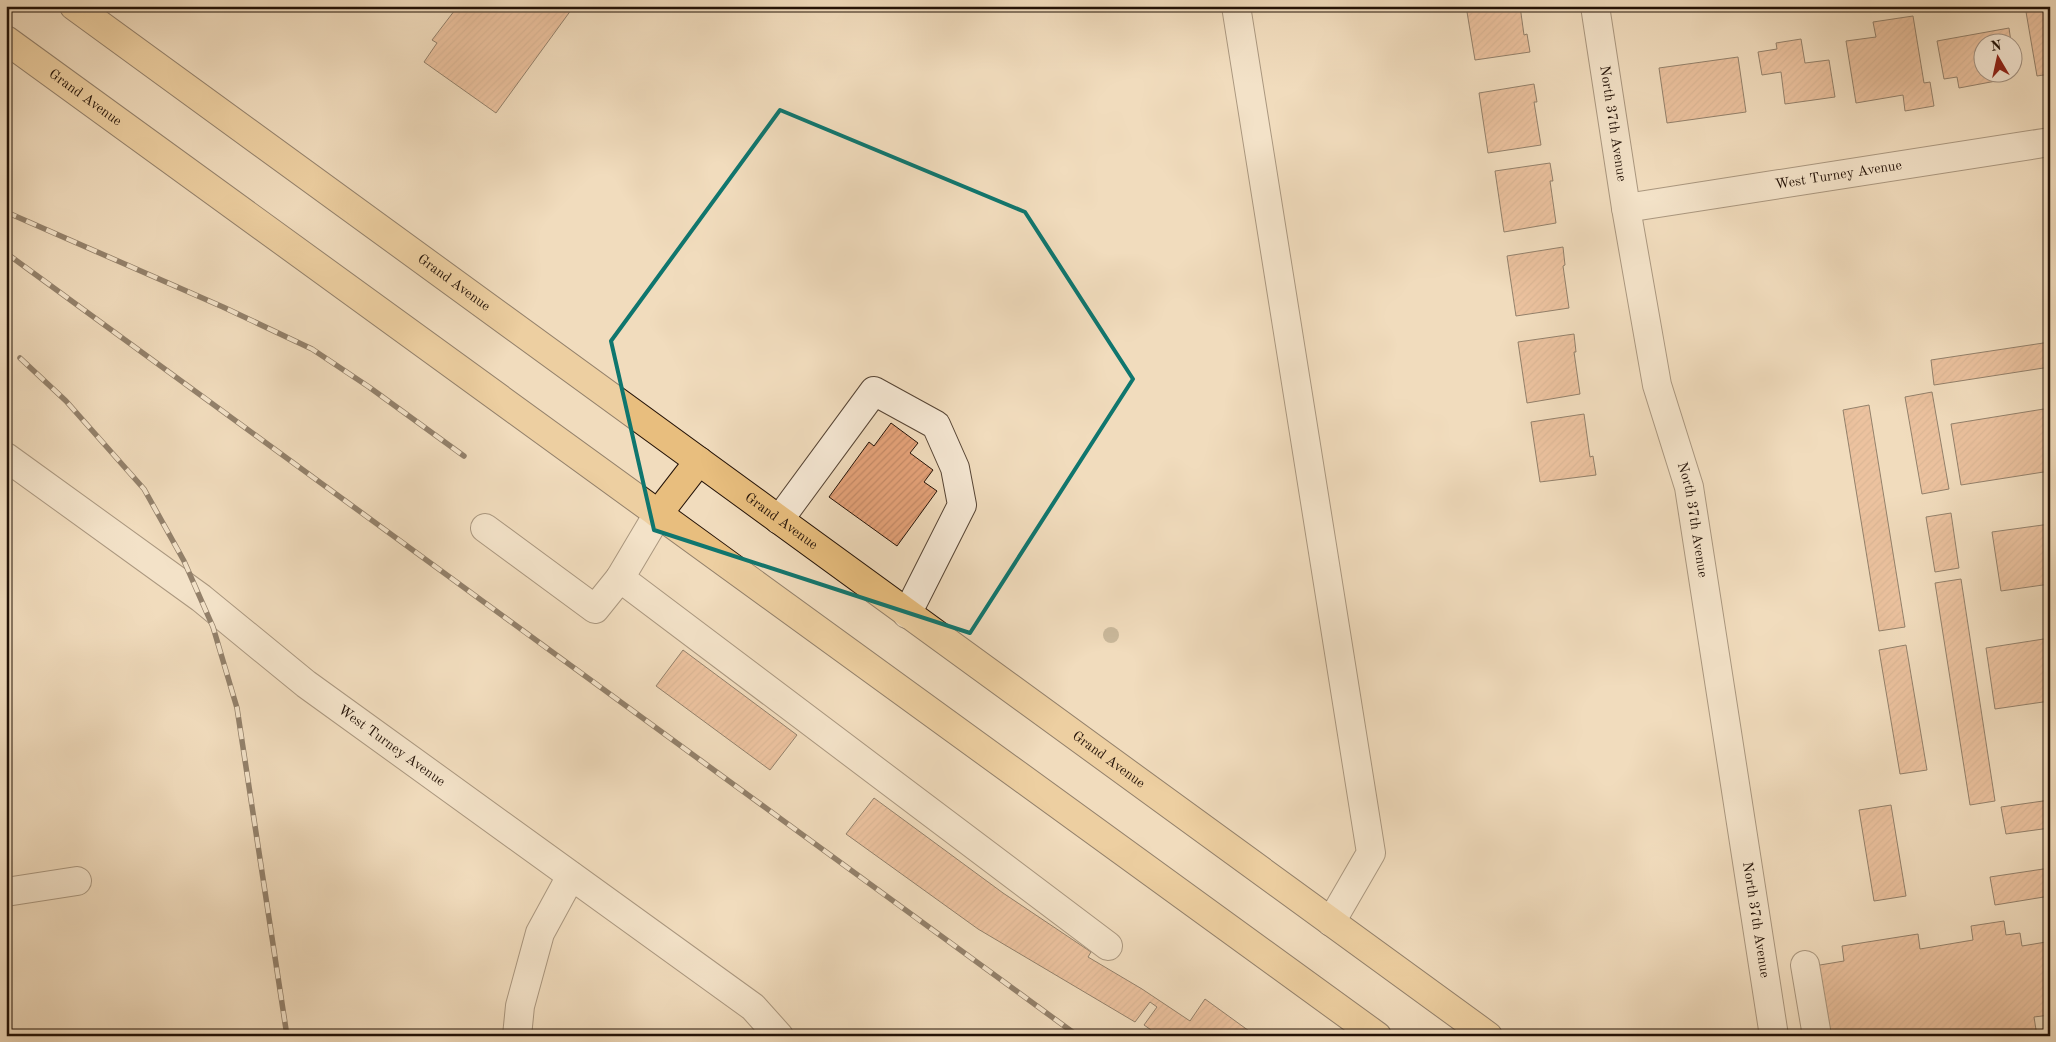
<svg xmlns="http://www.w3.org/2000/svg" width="2056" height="1042" viewBox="0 0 2056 1042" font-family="'Old Standard TT',serif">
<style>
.building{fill:url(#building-hatch);stroke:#231207}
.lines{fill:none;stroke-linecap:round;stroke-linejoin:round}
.minor-casing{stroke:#564434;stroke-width:30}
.highway-casing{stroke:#231207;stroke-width:30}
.minor{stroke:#f6e8d4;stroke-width:28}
.highway{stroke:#e8be7e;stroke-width:28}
.rail-casing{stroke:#231207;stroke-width:5.5}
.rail{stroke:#f6e8d4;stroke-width:4;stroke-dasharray:11;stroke-linecap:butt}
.tree{fill:#9c8e74}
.marked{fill:none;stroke:#0f766e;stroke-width:4;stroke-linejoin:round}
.labels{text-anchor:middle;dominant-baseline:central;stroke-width:4;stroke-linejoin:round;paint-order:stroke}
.street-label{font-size:14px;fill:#231207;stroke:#f6e8d4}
</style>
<defs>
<pattern id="building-hatch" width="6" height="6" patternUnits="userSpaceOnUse" patternTransform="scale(1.25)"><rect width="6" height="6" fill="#e6a37a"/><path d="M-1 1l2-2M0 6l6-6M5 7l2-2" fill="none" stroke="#c58b68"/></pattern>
</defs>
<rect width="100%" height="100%" fill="#f1dcbd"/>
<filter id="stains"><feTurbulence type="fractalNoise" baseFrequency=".004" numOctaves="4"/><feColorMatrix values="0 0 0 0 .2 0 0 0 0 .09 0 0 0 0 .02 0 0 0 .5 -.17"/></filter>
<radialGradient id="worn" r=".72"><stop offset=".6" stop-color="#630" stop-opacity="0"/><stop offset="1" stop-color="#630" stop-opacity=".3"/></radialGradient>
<path class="building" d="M458,6H574L496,113L424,62L437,43L432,40Z
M1466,6H1520L1524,35L1527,34L1530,52L1475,60Z
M2025,6H2050V74L2037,76Z
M1913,16L1924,83L1930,82L1934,106L1905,111L1903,95L1856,103L1846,41L1876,37L1873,22Z
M2009,28L2011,42H1984V72H1995L1996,81L1959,88L1957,77L1944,79L1937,41Z
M1801,39L1805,63L1829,60L1835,97L1785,104L1781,72L1762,75L1758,52L1777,49L1776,43Z
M1738,57L1746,112L1667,123L1659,68Z
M1534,84L1537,102H1534L1541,145L1488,153L1479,93Z
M1550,163L1553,181H1550L1556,223L1504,232L1495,171Z
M1563,247L1565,265L1563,266L1569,308L1516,316L1507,256Z
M1574,334L1576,352H1574L1580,394L1527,403L1518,342Z
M2050,342V367L1934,385L1931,360Z
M1932,392L1949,489L1922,494L1905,397Z
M1869,405L1905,627L1879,631L1843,410Z
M2050,408V471L1961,485L1951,424Z
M1584,414L1590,457L1593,456L1596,475L1540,482L1531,422Z
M891,423L918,443L910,453L933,470L924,482L937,491L897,546L829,497L869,442L874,446Z
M1951,513L1959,568L1935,572L1926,517Z
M2050,524V584L2001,591L1992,532Z
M1961,579L1995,801L1970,805L1935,583Z
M2050,638V701L1995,709L1986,648Z
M1906,645L1927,770L1900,774L1879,650Z
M683,650L797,735L770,770L656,686Z
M874,798L1003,893L1091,952L1088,957L1142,989L1190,1021L1205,999L1256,1036H1154L1152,1034L1154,1032L1144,1025L1157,1007L1150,1002L1135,1022L978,929L846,834Z
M2050,800V828L2006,834L2001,807Z
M1891,805L1906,896L1874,901L1859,810Z
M2050,868V896L1995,905L1990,877Z
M2004,921L2006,935L2020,933L2022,946L2046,942L2050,963V1015L2034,1017L2037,1036H1825L1814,966L1844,961L1842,946L1918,934L1920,949L1973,940L1971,926Z"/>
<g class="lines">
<g class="minor-casing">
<g id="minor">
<path d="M1236,6L1371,853L1331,922"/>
<path id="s1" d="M1595,6L1626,208L1657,385L1689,487L1774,1036"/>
<path id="s2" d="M1626,208L2050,142"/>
<path id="s3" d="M6,457L201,598L306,684L753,1007L779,1036"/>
<path d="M658,514L620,578L1108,946"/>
<path d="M779,520L874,391L936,425L955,468L962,505L907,614"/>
<path d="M485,528L595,609L620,578"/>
<path d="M6,892L77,881"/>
<path d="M1805,965L1817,1036"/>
<path d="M517,1036L520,1006L540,933L571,876"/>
</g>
</g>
<g class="highway-casing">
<g id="highway">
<path id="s4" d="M74,6L1488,1036"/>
<path id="s5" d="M6,40L1377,1036"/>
<path d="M658,514L699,461"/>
</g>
</g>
<use href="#minor" class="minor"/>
<use href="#highway" class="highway"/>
<g class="rail-casing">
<path id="rail" d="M6,212L223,307L312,349L369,387L464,456
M6,253L1078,1036
M20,358L66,401L144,489L184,561L213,627L237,708L287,1036"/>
</g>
<use href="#rail" class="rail"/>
</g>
<circle class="tree" cx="1111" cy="635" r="8"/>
<path d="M0 0H2056V1042H0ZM780,110L1025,212L1133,379L970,633L654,530L611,341Z" fill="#f1dcbd" fill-opacity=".55" fill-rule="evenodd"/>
<path class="marked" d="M780,110L1025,212L1133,379L970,633L654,530L611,341Z"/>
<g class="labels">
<g class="street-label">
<text stroke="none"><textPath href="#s5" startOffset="98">Grand Avenue</textPath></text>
<text stroke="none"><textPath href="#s1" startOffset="119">North 37th Avenue</textPath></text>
<text stroke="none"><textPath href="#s2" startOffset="215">West Turney Avenue</textPath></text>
<text stroke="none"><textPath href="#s4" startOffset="470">Grand Avenue</textPath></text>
<text stroke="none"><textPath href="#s1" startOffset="524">North 37th Avenue</textPath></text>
<text stroke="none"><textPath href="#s4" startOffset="875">Grand Avenue</textPath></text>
<text stroke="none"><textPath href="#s3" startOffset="482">West Turney Avenue</textPath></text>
<text stroke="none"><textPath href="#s4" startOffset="1280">Grand Avenue</textPath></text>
<text stroke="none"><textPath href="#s1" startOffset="929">North 37th Avenue</textPath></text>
</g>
</g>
<rect width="2056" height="1042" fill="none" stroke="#f1dcbd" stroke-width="25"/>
<rect x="8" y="8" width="2041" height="1027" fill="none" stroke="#231207" stroke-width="2.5"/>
<rect x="12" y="12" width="2031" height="1017" fill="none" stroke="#231207"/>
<g transform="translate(1998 58) rotate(351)"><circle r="24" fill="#f6e8d4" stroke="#a29282"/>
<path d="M0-4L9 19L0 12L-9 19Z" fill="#8f2418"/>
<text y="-8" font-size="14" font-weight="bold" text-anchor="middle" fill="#231207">N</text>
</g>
<rect width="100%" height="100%" filter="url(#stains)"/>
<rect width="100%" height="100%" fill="url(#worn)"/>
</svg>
